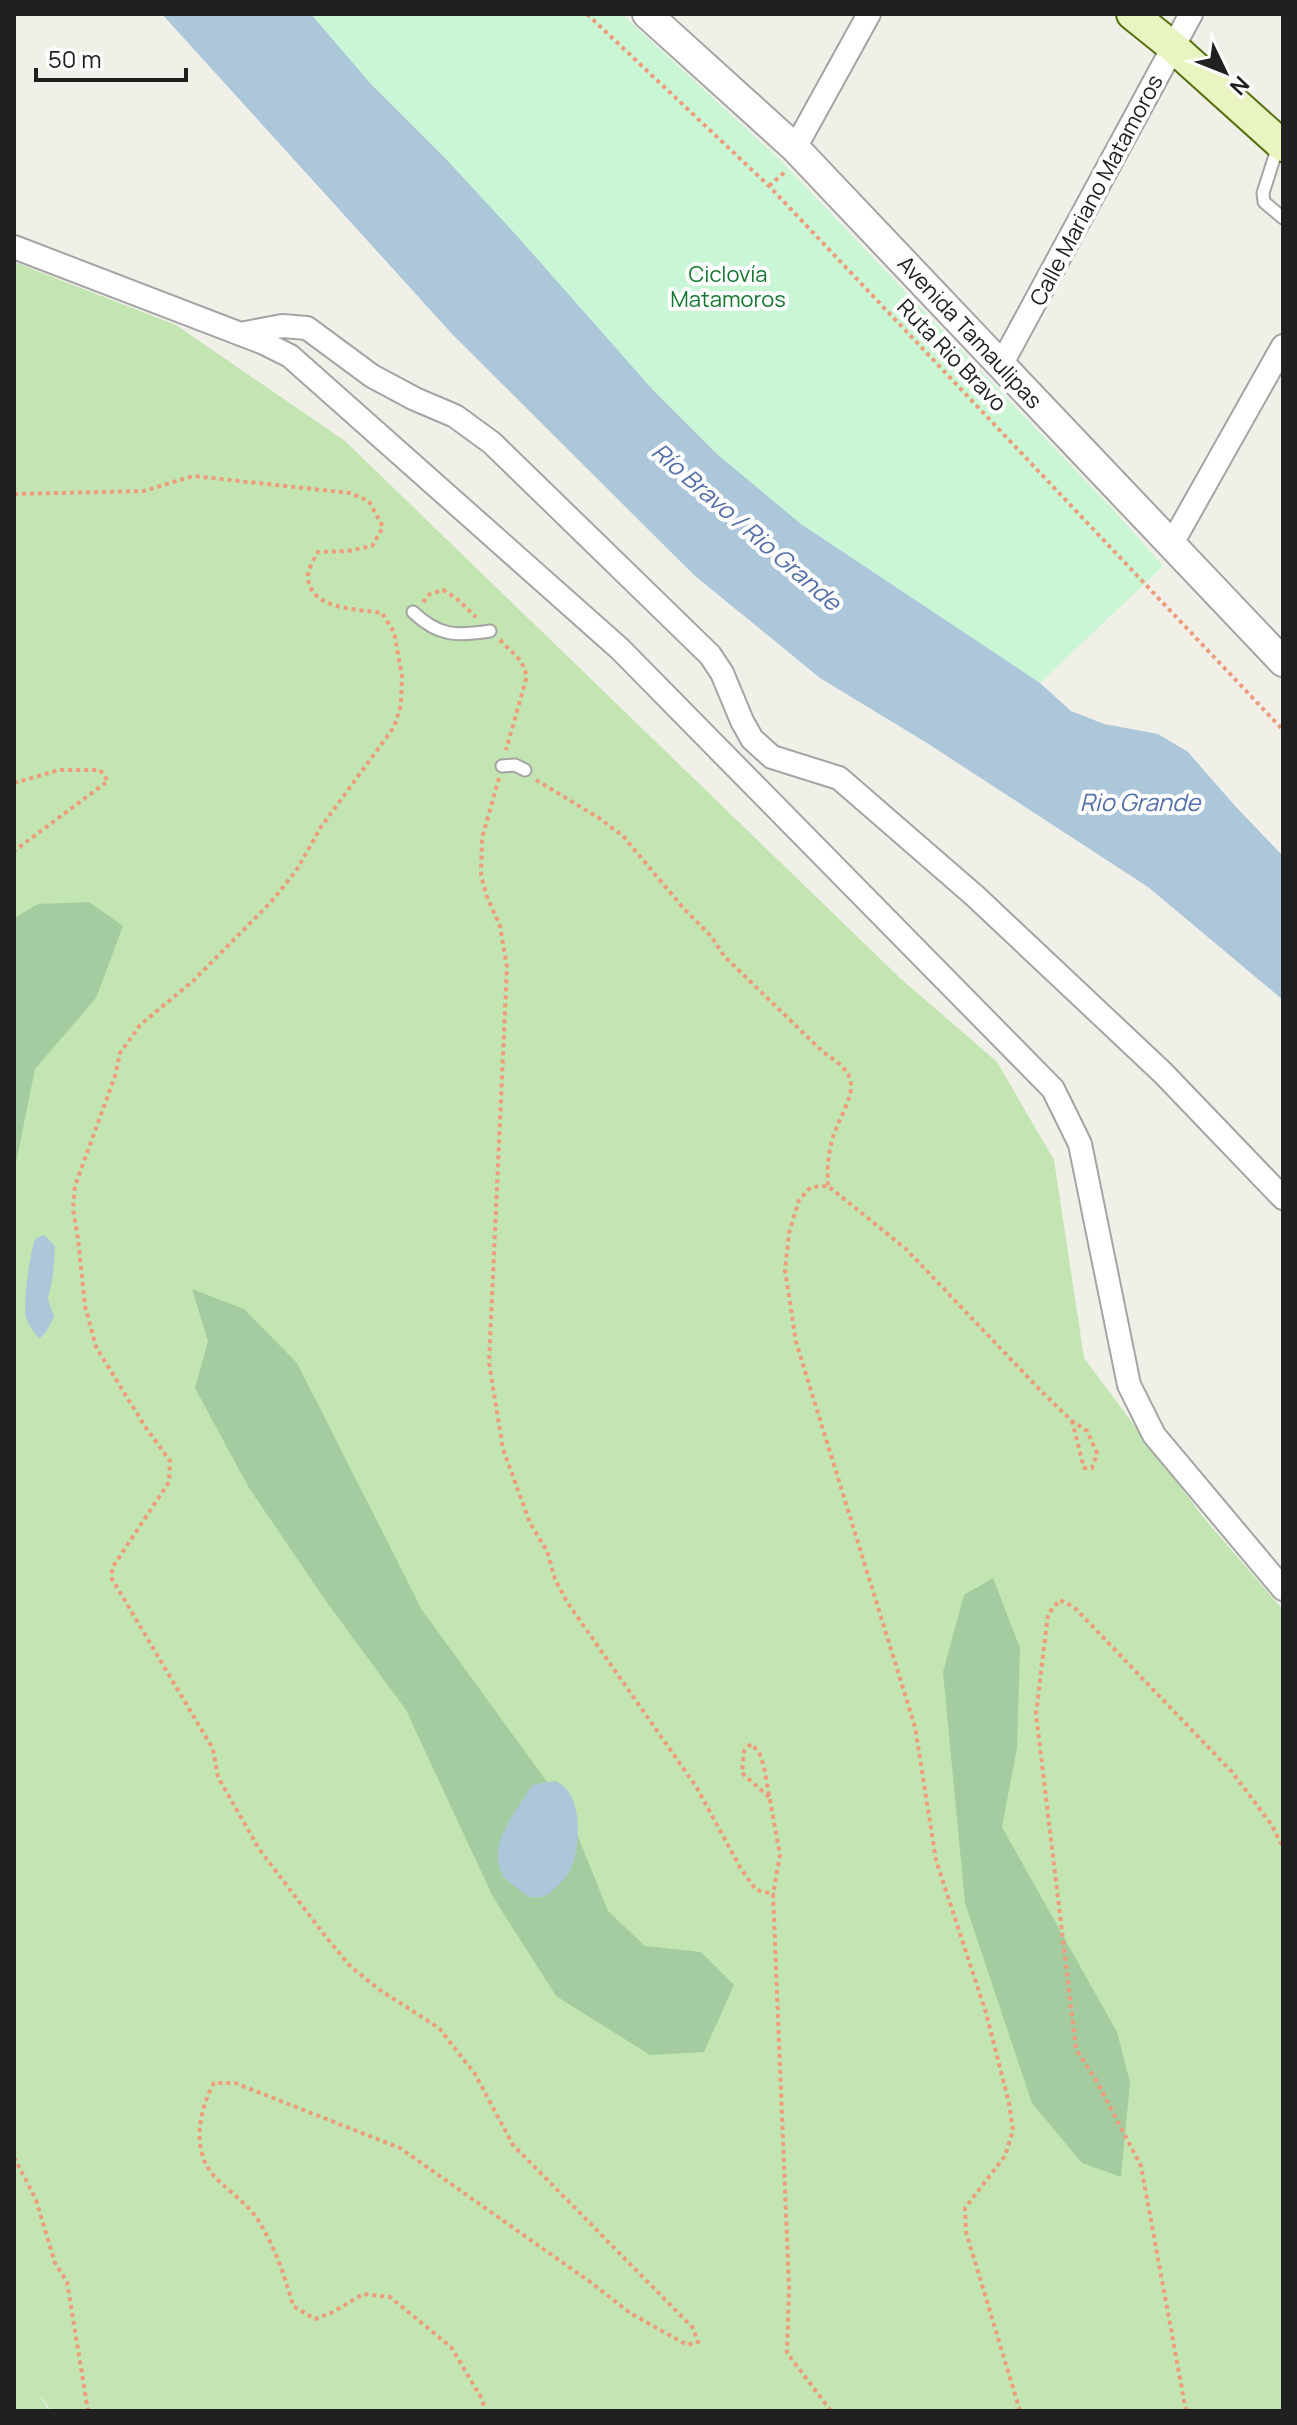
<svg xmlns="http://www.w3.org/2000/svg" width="1297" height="2425" viewBox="0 0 1297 2425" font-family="Manrope,sans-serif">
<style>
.grass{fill:#c2e5b2}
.forest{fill:#a5cca0}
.park{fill:#c9f6d5}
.water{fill:#acc7da}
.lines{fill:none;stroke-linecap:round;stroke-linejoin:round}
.service-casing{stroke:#a4a4a4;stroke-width:15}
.minor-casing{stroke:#a4a4a4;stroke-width:26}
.tertiary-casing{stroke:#a4a4a4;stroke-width:32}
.secondary-casing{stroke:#54710e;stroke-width:34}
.path{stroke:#ef9c7a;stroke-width:4;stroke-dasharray:4 4;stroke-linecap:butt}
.service{stroke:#fff;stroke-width:11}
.minor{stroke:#fff;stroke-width:22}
.tertiary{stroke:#fff;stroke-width:28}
.secondary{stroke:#e9f5c1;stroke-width:30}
.labels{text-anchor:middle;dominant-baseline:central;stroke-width:8;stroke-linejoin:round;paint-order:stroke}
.street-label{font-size:22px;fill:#202020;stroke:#fff}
.park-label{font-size:22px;fill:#157830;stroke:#fff}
.water-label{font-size:24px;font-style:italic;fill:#546fa9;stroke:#fff}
</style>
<rect width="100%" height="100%" fill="#f0efe8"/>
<path class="grass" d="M14,262L176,325L345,441L900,978L997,1062L1054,1160L1084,1358L1203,1517L1283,1610V2411H51L37,2391L49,2411H14Z"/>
<path class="forest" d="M89,902L123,926L96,998L35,1069L14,1173V918L38,904Z
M192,1289L244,1309L297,1363L422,1610L547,1782L574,1827L608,1911L645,1946L701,1952L734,1985L704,2052L650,2055L556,1996L493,1897L406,1710L328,1604L249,1488L195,1388L208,1341Z
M993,1578L1020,1648L1017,1748L1002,1827L1117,2032L1130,2082L1121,2177L1082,2163L1032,2103L965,1903L943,1672L964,1595Z"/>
<path class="park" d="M311,14H622L780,160L1119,516L1163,566L1040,683L801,524L717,454L653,390L518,237L446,159L370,83Z"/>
<path class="water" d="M162,14H311L370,83L446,159L518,237L653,390L717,454L801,524L1040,683L1071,711L1104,724L1158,734L1188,752L1236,807L1283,856V1000L1148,887L927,743L820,678L694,575L453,335Z
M44,1235L55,1246L53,1275L48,1299L54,1317L46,1332L39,1339C35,1333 27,1324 26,1317C23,1301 30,1254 35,1239Z
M555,1781C583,1792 581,1842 572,1866C569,1876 553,1893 542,1897C538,1898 534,1897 529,1897C521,1890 505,1881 501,1872C488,1842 518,1809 532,1785Z"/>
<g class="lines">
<g class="service-casing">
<path id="service" d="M1278,146L1263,193L1264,202L1283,218
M413,612C439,637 457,636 490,631
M502,766L515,765L525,770"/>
</g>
<g class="minor-casing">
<path id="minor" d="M795,148L869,14
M14,247L264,343L290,356L620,649L1053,1089L1080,1144L1129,1385L1154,1435L1283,1589
M240,334L282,326L307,328L372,376L415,399L455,416L492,443L710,655L722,673L742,721L752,739L772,757L839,778L975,896L1163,1073L1283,1198
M1001,365L1191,14
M1171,545L1283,346"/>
</g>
<g class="tertiary-casing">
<path id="tertiary" d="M647,14L795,148L1283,662"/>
</g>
<g class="secondary-casing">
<path id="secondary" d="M1132,14L1173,47L1283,146"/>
</g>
<path class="path" d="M587,14L769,186L1283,730
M769,186L785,172
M14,494L144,491L193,476L350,493L369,501L383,527L372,546L348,551L318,552C314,559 308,569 308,576C308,610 359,609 382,613L394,632L402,676L401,705L394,727L321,827L296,871L271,902L193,981L140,1025L120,1053L115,1076L75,1186L73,1209L78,1239L85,1306L96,1347L146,1428L170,1461L169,1482L112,1568V1579L213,1749L218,1777L259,1849L326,1937L351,1967L380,1990L439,2028L475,2074L513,2145L693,2328L698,2342L687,2345L630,2313L593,2284L400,2148L235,2083H214C199,2110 191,2150 214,2176C228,2191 247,2203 258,2220C275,2247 285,2276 293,2306L315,2319L333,2312L363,2294L390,2297L451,2347L482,2399L485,2411
M423,602L430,594L443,590L456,598L476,617
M500,640L521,661L527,676L506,750
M499,778L482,838L481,875L487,897L500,926L507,967L489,1363L503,1449L530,1523L547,1551L555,1579L567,1602L697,1788L741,1869L756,1890L773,1894L789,2288L787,2353L831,2411
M536,780L599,818L623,836L684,909L711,936L724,956L823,1052C834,1060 850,1069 851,1084C853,1097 837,1123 833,1137C828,1154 827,1169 828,1186
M14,783L59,770H100L108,781L14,851
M769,1797L742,1773L744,1751L751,1744L759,1752L764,1767L780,1855L773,1894
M14,2157L36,2200L55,2263L67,2282L88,2411
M1020,2411L966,2232L965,2208L1005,2156L1013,2130L1009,2103L986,2013L936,1860L915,1727L796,1342L785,1270L789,1233L799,1200L811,1187L828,1186L906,1249L1042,1392L1072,1421L1087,1431L1097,1453L1092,1468H1084L1072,1421
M1186,2411L1141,2166L1096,2080L1076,2049L1036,1714L1048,1614L1060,1600L1074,1607L1232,1772L1271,1824L1283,1847"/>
<use href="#service" class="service"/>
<use href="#minor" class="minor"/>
<use href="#tertiary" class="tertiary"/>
<use href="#secondary" class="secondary"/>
</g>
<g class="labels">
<g class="street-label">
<text transform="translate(1096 190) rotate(-62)">Calle Mariano Matamoros</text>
<text transform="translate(970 332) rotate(47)">Avenida Tamaulipas</text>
<text transform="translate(952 355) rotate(46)">Ruta Rio Bravo</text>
</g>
<g class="park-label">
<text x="728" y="274">Ciclovía<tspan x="728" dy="25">Matamoros</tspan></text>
</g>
<g class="water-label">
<text transform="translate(747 526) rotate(41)">Río Bravo / Rio Grande</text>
<text x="1140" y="801">Rio Grande</text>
</g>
</g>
<rect width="1297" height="2425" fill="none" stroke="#202020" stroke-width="32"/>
<g transform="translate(1225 72) rotate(133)" stroke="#ffffff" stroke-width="6" paint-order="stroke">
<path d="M0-6L14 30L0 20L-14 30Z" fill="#202020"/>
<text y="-12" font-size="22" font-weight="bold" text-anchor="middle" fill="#202020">N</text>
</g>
<path d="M36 68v12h150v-12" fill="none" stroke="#202020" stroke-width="4"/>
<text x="48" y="68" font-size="24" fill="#202020" stroke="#ffffff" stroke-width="6" paint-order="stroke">50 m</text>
</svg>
